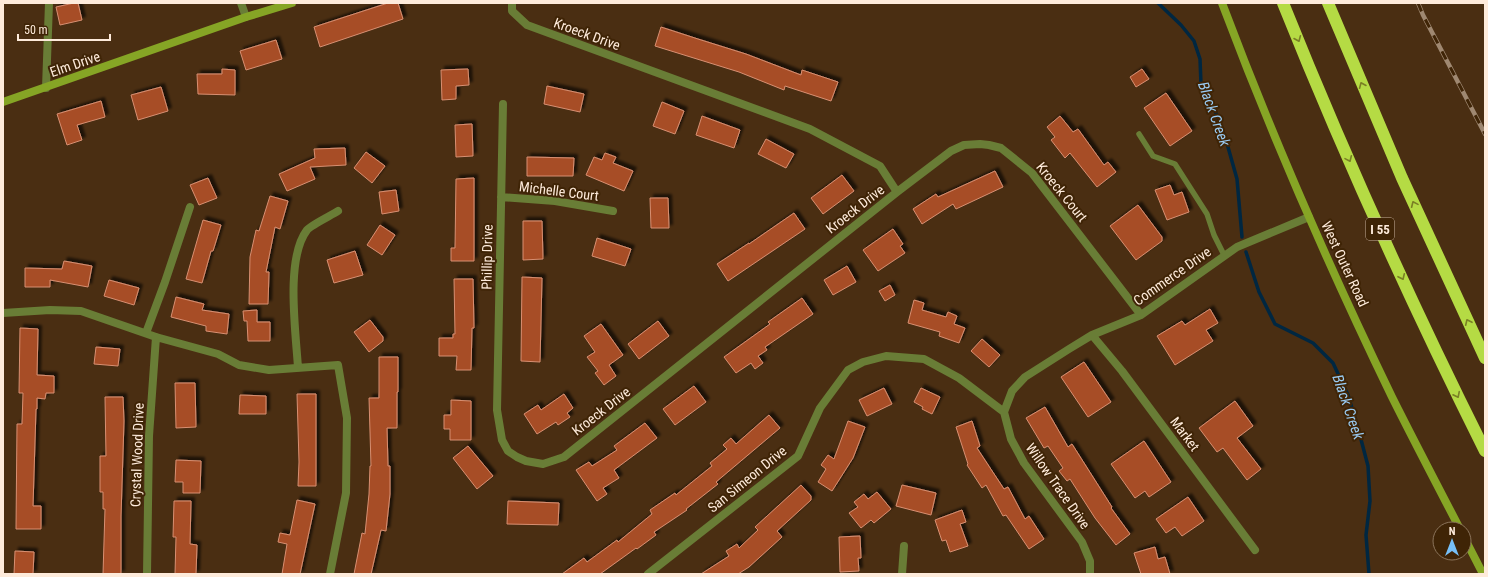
<svg xmlns="http://www.w3.org/2000/svg" width="1488" height="577" viewBox="0 0 1488 577" font-family="'Roboto Condensed',sans-serif">
<style>
.lines{fill:none;stroke-linecap:round;stroke-linejoin:round}
.stream{stroke:#002741;stroke-width:3.5}
.building{fill:#a74d25;stroke:#d88f72;filter:url(#shadow)}
.lane{stroke:#697d36;stroke-width:5.5}
.street{stroke:#697d36;stroke-width:8}
.secondary{stroke:#86a525;stroke-width:8}
.highway{stroke:#b5db44;stroke-width:12}
.rail-casing{stroke:#9f8871;stroke-width:4.5}
.rail{stroke:#3f2406;stroke-width:3;stroke-dasharray:9;stroke-linecap:butt}
.oneway{stroke:#7a8025}
.labels{text-anchor:middle;dominant-baseline:central;stroke-width:4;stroke-linejoin:round;paint-order:stroke}
.shield{fill:#3f2406;stroke:#c5af9b;stroke-width:1}
.shield-label{font-size:13px;font-weight:bold;fill:#feebdb}
.street-label{font-size:14px;fill:#feebdb;stroke:#3f2406}
.water-label{font-size:15px;font-style:italic;fill:#9accf4;stroke:#3f2406}
</style>
<defs>
<filter id="shadow"><feDropShadow dx="3.5" dy="-3.5" stdDeviation="1" flood-color="#0009"/></filter>
</defs>
<rect width="100%" height="100%" fill="#4a2e12"/>
<g class="lines">
<path class="stream" d="M1158,3L1181,25L1194,41L1200,59L1201,84L1214,108L1226,140L1237,179L1242,237
M1246,252L1259,292L1275,324L1313,343L1333,363L1348,395L1358,428L1368,466L1370,501L1366,535L1369,574"/>
</g>
<path class="building" d="M74,3H78L82,20L60,25L56,7Z
M388,3H398L403,19L320,47L314,27Z
M661,27L698,39L746,54L801,75L802,70L838,82L831,101L785,86L784,90L739,72L655,46Z
M276,40L282,59L246,70L240,51Z
M222,69L235,70V95L198,94L197,74H222Z
M468,69L469,85L456,86V99L442,100L441,70Z
M1142,69L1149,79L1136,87L1130,77Z
M547,86L584,94L580,112L544,104Z
M161,87L168,111L138,120L131,95Z
M1166,93L1192,131L1170,146L1144,108Z
M101,101L105,117L77,125L82,140L67,145L57,114Z
M662,102L684,111L675,134L653,126Z
M702,116L740,130L734,148L696,135Z
M1060,116L1073,132L1078,129L1104,165L1108,162L1116,172L1097,187L1070,153L1065,158L1051,140L1055,137L1047,127Z
M472,124L473,156L456,157L455,125Z
M766,139L794,154L786,168L758,154Z
M345,148L346,165L310,167L315,179L287,191L279,174L315,158L314,149Z
M366,152L385,166L372,183L354,168Z
M605,153L616,157L613,163L633,171L624,191L586,175L594,157L602,160Z
M527,157L574,158L573,176H527Z
M995,171L1003,187L956,209L953,204L922,224L913,209L936,194L938,197Z
M842,175L854,191L823,214L811,198Z
M208,178L217,198L199,205L190,185Z
M474,178V261H451V248H455L456,179Z
M1170,185L1174,195L1182,192L1189,212L1167,220L1155,190Z
M396,190L399,211L382,214L379,192Z
M270,196L288,201L280,229L275,227L266,272H269L268,304H249L250,257L256,230L259,231Z
M650,198H668L669,228H651Z
M1138,205L1162,237V241L1136,260L1110,226Z
M794,213L805,229L728,281L717,264L749,243V244Z
M203,220L221,225L213,251H211L202,283L186,279Z
M523,221H542L543,259L523,260Z
M380,225L395,235L382,255L367,245Z
M893,229L903,244L900,246L905,253L878,271L863,250Z
M597,238L631,249L625,266L592,256Z
M355,251L363,275L334,283L327,260Z
M64,261L92,266L88,287L50,280V287H25V268L62,269Z
M847,266L856,282L833,295L824,280Z
M522,277L542,278L540,362L521,361Z
M454,279H473L474,328H472L471,370H456L457,356H439V338H453V334H455Z
M109,280L139,288L134,305L104,296Z
M890,285L895,295L885,301L879,291Z
M176,297L204,304L202,310L229,314L227,334L206,331V326L171,317Z
M802,298L813,314L765,347L767,350L758,356L763,363L755,369L751,363L736,373L724,357L770,324L768,322Z
M914,300L924,303L922,310L946,317L948,312L957,316L954,324L965,328L959,343L939,336L940,332L908,323Z
M1210,309L1218,323L1206,330L1213,341L1175,365L1157,336L1182,321L1185,325Z
M257,310V322H270V341H248L247,321H244L243,311Z
M370,320L383,337V341L369,352L354,332Z
M658,321L669,336L639,359L628,344Z
M601,324L623,355L609,365L616,376L604,385L595,373L598,371L587,357L595,352L584,336Z
M20,328L38,329L37,375L54,376V393H46L45,399L37,398V409H36L33,506H41V529H16L17,424H22L23,393H19Z
M982,339L1000,355L989,367L971,351Z
M96,347L120,349L118,366L94,364Z
M379,357H398V392H397V428H387L388,466H390V494L386,531L381,530L371,574H354L362,533L365,534L369,494L370,466H371L369,398H379Z
M1084,362L1111,402L1088,417L1061,377Z
M175,383H195L196,427L176,428Z
M694,386L706,402L675,425L663,409Z
M884,388L892,404L867,416L859,400Z
M921,388L940,397L932,414L922,409L923,407L914,402Z
M297,394H316V486H298L299,462Z
M564,394L573,408L567,413L570,417L558,425L556,422L537,434L524,414L538,405L541,410Z
M240,395L266,396V414H239Z
M105,397H123L124,421L121,516V574H103L105,509H103V492H100V456H106Z
M451,400L471,401V440H450V429H444V415H451Z
M1235,401L1253,426L1237,438L1261,469L1247,480L1223,448L1217,452L1199,428Z
M1045,407L1068,447L1072,444L1112,507L1111,508L1130,534L1116,545L1095,518L1070,479L1067,481L1059,471L1063,468L1048,446L1044,448L1026,418Z
M769,415L780,428L716,482L718,484L686,509L687,510L654,532L656,535L637,549L636,548L600,574H562L584,558L587,562L617,540L618,542L652,514L650,510L675,493L676,495L712,466L710,463L727,449L723,445L731,438L736,444Z
M848,421L865,427L853,458L832,491L818,482L826,469L821,465L828,455L834,459Z
M972,421L980,446L977,448L1004,489L1008,487L1025,519L1029,516L1044,539L1029,549L1006,515L1003,516L986,485L982,488L967,465L968,464L956,427Z
M645,423L657,438L614,470L619,478L603,488L607,494L597,501L576,470L589,462L592,466L617,450L614,446Z
M1144,441L1171,482L1149,497L1145,491L1135,498L1111,464Z
M468,446L493,476L477,489L453,458Z
M176,460L201,461L200,493H183V482H175Z
M801,485L811,496V500L777,531L782,537L749,567L738,574H701L729,556L726,551L737,544L739,548L758,530L755,527Z
M902,485L936,493L931,515L896,506Z
M877,492L891,509L874,523L871,520L861,528L849,513L858,507L854,502L864,494L868,499Z
M1188,497L1204,521L1182,536L1175,527L1166,533L1156,519Z
M297,500L315,504L300,574H282L287,544L278,542L280,533L290,535Z
M174,501H191L190,544L197,545L196,574H175L176,537H173Z
M508,501L559,503L558,525L507,524Z
M962,510L966,522L960,524L968,546L950,552L946,540L942,541L935,520Z
M860,536L861,558H858L859,571L840,572L839,537Z
M1155,547L1158,559L1165,557L1170,574H1141L1134,553Z
M15,551L34,552L33,574H14Z"/>
<g class="lines">
<path class="lane" d="M1139,134L1153,156L1175,164L1207,214L1214,235L1224,255"/>
<path class="street" d="M241,3L246,17
M512,3V11L527,25L810,129L880,166L897,192
M46,88L49,3
M503,104L497,410L502,440L508,451L517,457L526,461L543,464L564,457L897,192L951,151L964,145L980,144L989,145L1001,148L1032,173L1141,315
M501,197L555,201L613,211
M3,313L50,310L81,311L156,337L218,354L239,365L269,370L338,365L347,418L346,493L330,574
M146,333L165,282L190,207
M1092,335L1122,371L1255,550
M298,368C296,333 285,259 307,230C311,225 332,215 338,211
M1004,412L1012,391L1025,377L1069,349L1092,335L1141,315L1237,247L1309,217
M1004,412L1011,439L1024,463L1082,542L1090,561V574
M147,574L149,436L156,337
M648,574L798,456L820,408L848,370L863,362L886,356L924,359L959,378L1004,412
M902,574L904,546"/>
<path class="secondary" d="M1222,3C1272,136 1330,269 1392,397C1414,441 1437,485 1460,529
M3,102L246,17L292,3
M1464,537L1483,574"/>
<path class="highway" d="M1283,3C1344,155 1412,305 1485,451
M1328,3L1402,178L1485,358"/>
<g class="rail-casing">
<path id="rail" d="M1418,3L1423,15L1485,134"/>
</g>
<use href="#rail" class="rail"/>
</g>
<defs><path id="oneway-chevron" d="M-2-3.5L2.5 0L-2 3.5" fill="none" stroke-width="1.6" stroke-linecap="round" stroke-linejoin="round"/></defs>
<g class="oneway">
<use href="#oneway-chevron" transform="translate(1298 39) rotate(67)"/>
<use href="#oneway-chevron" transform="translate(1362 85) rotate(-113)"/>
<use href="#oneway-chevron" transform="translate(1349 159) rotate(66)"/>
<use href="#oneway-chevron" transform="translate(1414 204) rotate(-114)"/>
<use href="#oneway-chevron" transform="translate(1402 277) rotate(65)"/>
<use href="#oneway-chevron" transform="translate(1468 322) rotate(-115)"/>
<use href="#oneway-chevron" transform="translate(1457 395) rotate(64)"/>
</g>
<g class="labels">
<rect class="shield" x="1366" y="218" width="28" height="22" rx="3"/>
<g class="shield-label">
<text x="1380" y="229">I 55</text>
</g>
<g class="street-label">
<text transform="translate(587 34) rotate(20)">Kroeck Drive</text>
<text transform="translate(75 64) rotate(-19)">Elm Drive</text>
<text transform="translate(559 191) rotate(7)">Michelle Court</text>
<text transform="translate(1062 192) rotate(51)">Kroeck Court</text>
<text transform="translate(855 209) rotate(-38)">Kroeck Drive</text>
<text transform="translate(487 257) rotate(-89)">Phillip Drive</text>
<text transform="translate(1345 264) rotate(65)">West Outer Road</text>
<text transform="translate(1172 276) rotate(-35)">Commerce Drive</text>
<text transform="translate(601 411) rotate(-38)">Kroeck Drive</text>
<text transform="translate(1185 434) rotate(53)">Market</text>
<text transform="translate(137 455) rotate(-88)">Crystal Wood Drive</text>
<text transform="translate(747 479) rotate(-39)">San Simeon Drive</text>
<text transform="translate(1058 486) rotate(55)">Willow Trace Drive</text>
</g>
<g class="water-label">
<text transform="translate(1214 114) rotate(70)">Black Creek</text>
<text transform="translate(1348 407) rotate(71)">Black Creek</text>
</g>
</g>
<rect width="1488" height="577" fill="none" stroke="#feebdb" stroke-width="8"/>
<g transform="translate(1452 541)"><circle r="19" fill="#3f2406" stroke="#8b745b"/>
<path d="M0-3L7 15L0 10L-7 15Z" fill="#77c0f7"/>
<text y="-6" font-size="11" font-weight="bold" text-anchor="middle" fill="#feebdb">N</text>
</g>
<path d="M18 34v6h92v-6" fill="none" stroke="#feebdb" stroke-width="2"/>
<text x="24" y="34" font-size="12" fill="#feebdb" stroke="#3f2406" stroke-width="3" paint-order="stroke">50 m</text>
</svg>
